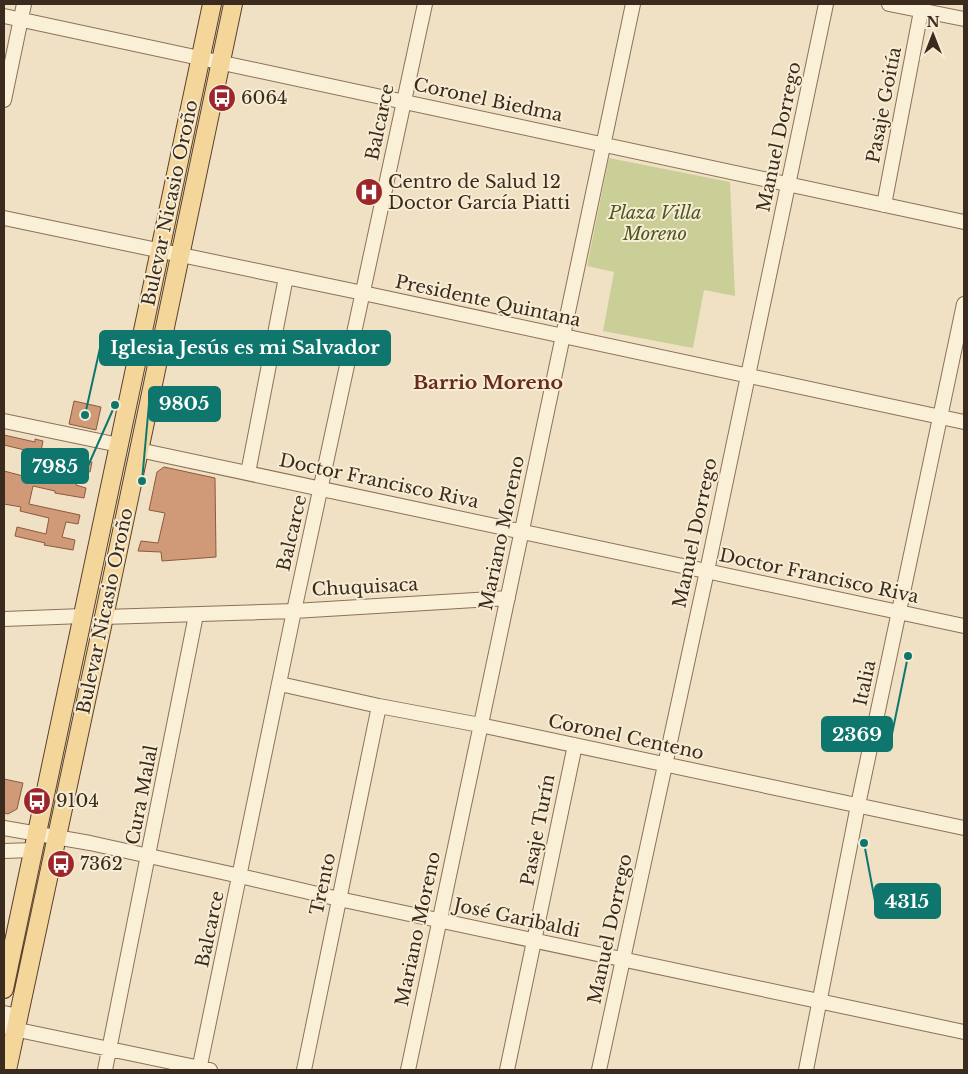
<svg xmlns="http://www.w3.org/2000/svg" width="968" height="1074" viewBox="0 0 968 1074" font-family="'Libre Baskerville',serif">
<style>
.green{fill:#cacf97}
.building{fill:#d09a78;stroke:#8c5a3e;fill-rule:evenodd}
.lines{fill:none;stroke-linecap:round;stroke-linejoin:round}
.minor-casing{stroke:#8b7259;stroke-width:16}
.major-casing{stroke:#59412e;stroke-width:20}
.minor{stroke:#faefd7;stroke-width:14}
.major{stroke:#f5d69a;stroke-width:18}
.labels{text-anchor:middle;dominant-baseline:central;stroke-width:4;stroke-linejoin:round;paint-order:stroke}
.poi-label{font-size:18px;fill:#3b2b1e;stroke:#f7ecd4;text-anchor:start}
.street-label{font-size:18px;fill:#3b2b1e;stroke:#f7ecd4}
.park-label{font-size:18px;font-style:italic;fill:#4c5824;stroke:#f7ecd4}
.neighbourhood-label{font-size:19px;font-weight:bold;fill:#69291b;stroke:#f7ecd4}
.leader{fill:none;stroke:#0f766e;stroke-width:2}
.callout-dot{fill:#0f766e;stroke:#f7ecd4;stroke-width:2}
.callout{fill:#0f766e;stroke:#0f766e;stroke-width:2}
.callout-label{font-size:19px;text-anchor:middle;font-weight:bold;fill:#fff}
</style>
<rect width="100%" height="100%" fill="#f0e1c4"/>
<path class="green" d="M609,158L730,182L735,296L704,290L693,348L603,331L614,272L587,266Z"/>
<path class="building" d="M74,401L101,407L96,430L69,424Z
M4,435L35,442V439L43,441L41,451L92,462L90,472L78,469L76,485L86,488L84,498L55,493V491L33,486L29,504L80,515L78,524L66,522L62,537L75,540L73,550L44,545L45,543L15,536L17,527L46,534L49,518L20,511L21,507L4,504V471L27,477L33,452L4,445ZM39,460L61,465L58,482L35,477Z
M164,467L215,478L216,557L162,561L161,552L138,551L141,541L158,543L165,513L149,510L157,472Z
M4,779L23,783L17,809L8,814L4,813Z"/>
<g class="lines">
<g class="minor-casing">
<path id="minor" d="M889,4L964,19
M4,16L964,222
M4,100L24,4
M884,205L921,11
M4,218L363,293L964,422
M4,421L119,445
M139,450L964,626
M248,473L286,277
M104,617L294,611L508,598
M4,619L83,616
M280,684L379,706L480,725L964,828
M4,828L90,843L240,876L339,899L964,1032
M4,851L33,850
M4,1013L18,1016
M4,1027L210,1070
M105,1070L196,615
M199,1070L294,611L425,4
M304,1070L379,706
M408,1070L633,4
M507,1070L575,745
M599,1070L707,571L826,4
M806,1070L858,805L964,304"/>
</g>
<g class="major-casing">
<path id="major" d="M4,989L212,4
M7,1070L104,617L233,4"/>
</g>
<use href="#minor" class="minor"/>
<use href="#major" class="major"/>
</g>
<defs>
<g id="bus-disc" transform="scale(1.4375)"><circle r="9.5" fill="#9d262b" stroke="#f7ecd4"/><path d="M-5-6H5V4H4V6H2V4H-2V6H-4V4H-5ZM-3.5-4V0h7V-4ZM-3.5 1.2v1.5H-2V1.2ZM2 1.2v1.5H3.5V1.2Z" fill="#fff"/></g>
<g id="hospital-disc" transform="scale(1.4375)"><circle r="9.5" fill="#9d262b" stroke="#f7ecd4"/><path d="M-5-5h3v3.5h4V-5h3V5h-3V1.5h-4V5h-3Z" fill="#fff"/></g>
</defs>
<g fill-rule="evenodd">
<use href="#bus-disc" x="222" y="98"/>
<use href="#hospital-disc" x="369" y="192"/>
<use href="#bus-disc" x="37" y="801"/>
<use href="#bus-disc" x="61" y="864"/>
</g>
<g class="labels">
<g class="poi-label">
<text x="241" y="98">6064</text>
<text x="388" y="182">Centro de Salud 12<tspan x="388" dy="21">Doctor García Piatti</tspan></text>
<text x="56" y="801">9104</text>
<text x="80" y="864">7362</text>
</g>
<g class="street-label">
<text transform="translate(488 100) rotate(12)">Coronel Biedma</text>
<text transform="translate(884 105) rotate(-79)">Pasaje Goitía</text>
<text transform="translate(380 122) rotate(-78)">Balcarce</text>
<text transform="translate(779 137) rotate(-78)">Manuel Dorrego</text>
<text transform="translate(170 203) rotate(-78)">Bulevar Nicasio Oroño</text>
<text transform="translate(488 301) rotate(12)">Presidente Quintana</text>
<text transform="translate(379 481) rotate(12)">Doctor Francisco Riva</text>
<text transform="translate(292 533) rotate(-77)">Balcarce</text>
<text transform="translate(502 533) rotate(-78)">Mariano Moreno</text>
<text transform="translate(695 533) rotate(-78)">Manuel Dorrego</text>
<text transform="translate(819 576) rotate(12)">Doctor Francisco Riva</text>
<text transform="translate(365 587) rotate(-3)">Chuquisaca</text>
<text transform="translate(105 611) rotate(-78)">Bulevar Nicasio Oroño</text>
<text transform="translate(865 683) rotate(-78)">Italia</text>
<text transform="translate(626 737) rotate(12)">Coronel Centeno</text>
<text transform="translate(142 795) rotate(-79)">Cura Malal</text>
<text transform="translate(538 830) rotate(-79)">Pasaje Turín</text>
<text transform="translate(323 884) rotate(-78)">Trento</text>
<text transform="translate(517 918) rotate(12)">José Garibaldi</text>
<text transform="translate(210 929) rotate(-78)">Balcarce</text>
<text transform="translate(418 929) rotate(-78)">Mariano Moreno</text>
<text transform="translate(610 929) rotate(-78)">Manuel Dorrego</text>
</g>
<g class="park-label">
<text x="655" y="213">Plaza Villa<tspan x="655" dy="21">Moreno</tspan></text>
</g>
<g class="neighbourhood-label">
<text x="488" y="382">Barrio Moreno</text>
</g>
</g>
<path class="leader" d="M85 415L100 348M142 481L149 404M115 405L88 466M908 656L892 734M864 843L875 901"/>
<g class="callout-dot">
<circle cx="85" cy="415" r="5"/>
<circle cx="142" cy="481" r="5"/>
<circle cx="115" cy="405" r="5"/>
<circle cx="908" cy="656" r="5"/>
<circle cx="864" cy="843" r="5"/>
</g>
<g class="callout">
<rect x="100" y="331" width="290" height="34" rx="5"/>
<rect x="149" y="387" width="71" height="34" rx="5"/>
<rect x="22" y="449" width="66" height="34" rx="5"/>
<rect x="822" y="717" width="70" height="34" rx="5"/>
<rect x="875" y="884" width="65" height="34" rx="5"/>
</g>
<g class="callout-label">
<text x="245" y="354">Iglesia Jesús es mi Salvador</text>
<text x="184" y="410">9805</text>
<text x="55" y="473">7985</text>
<text x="857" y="741">2369</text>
<text x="907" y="908">4315</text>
</g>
<rect width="968" height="1074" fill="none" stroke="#3b2b1e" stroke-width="10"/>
<g transform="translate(933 35)" stroke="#f7ecd4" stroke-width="4" paint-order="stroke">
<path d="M0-4L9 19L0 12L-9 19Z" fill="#3b2b1e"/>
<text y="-8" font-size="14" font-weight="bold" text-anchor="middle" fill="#3b2b1e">N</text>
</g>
</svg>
